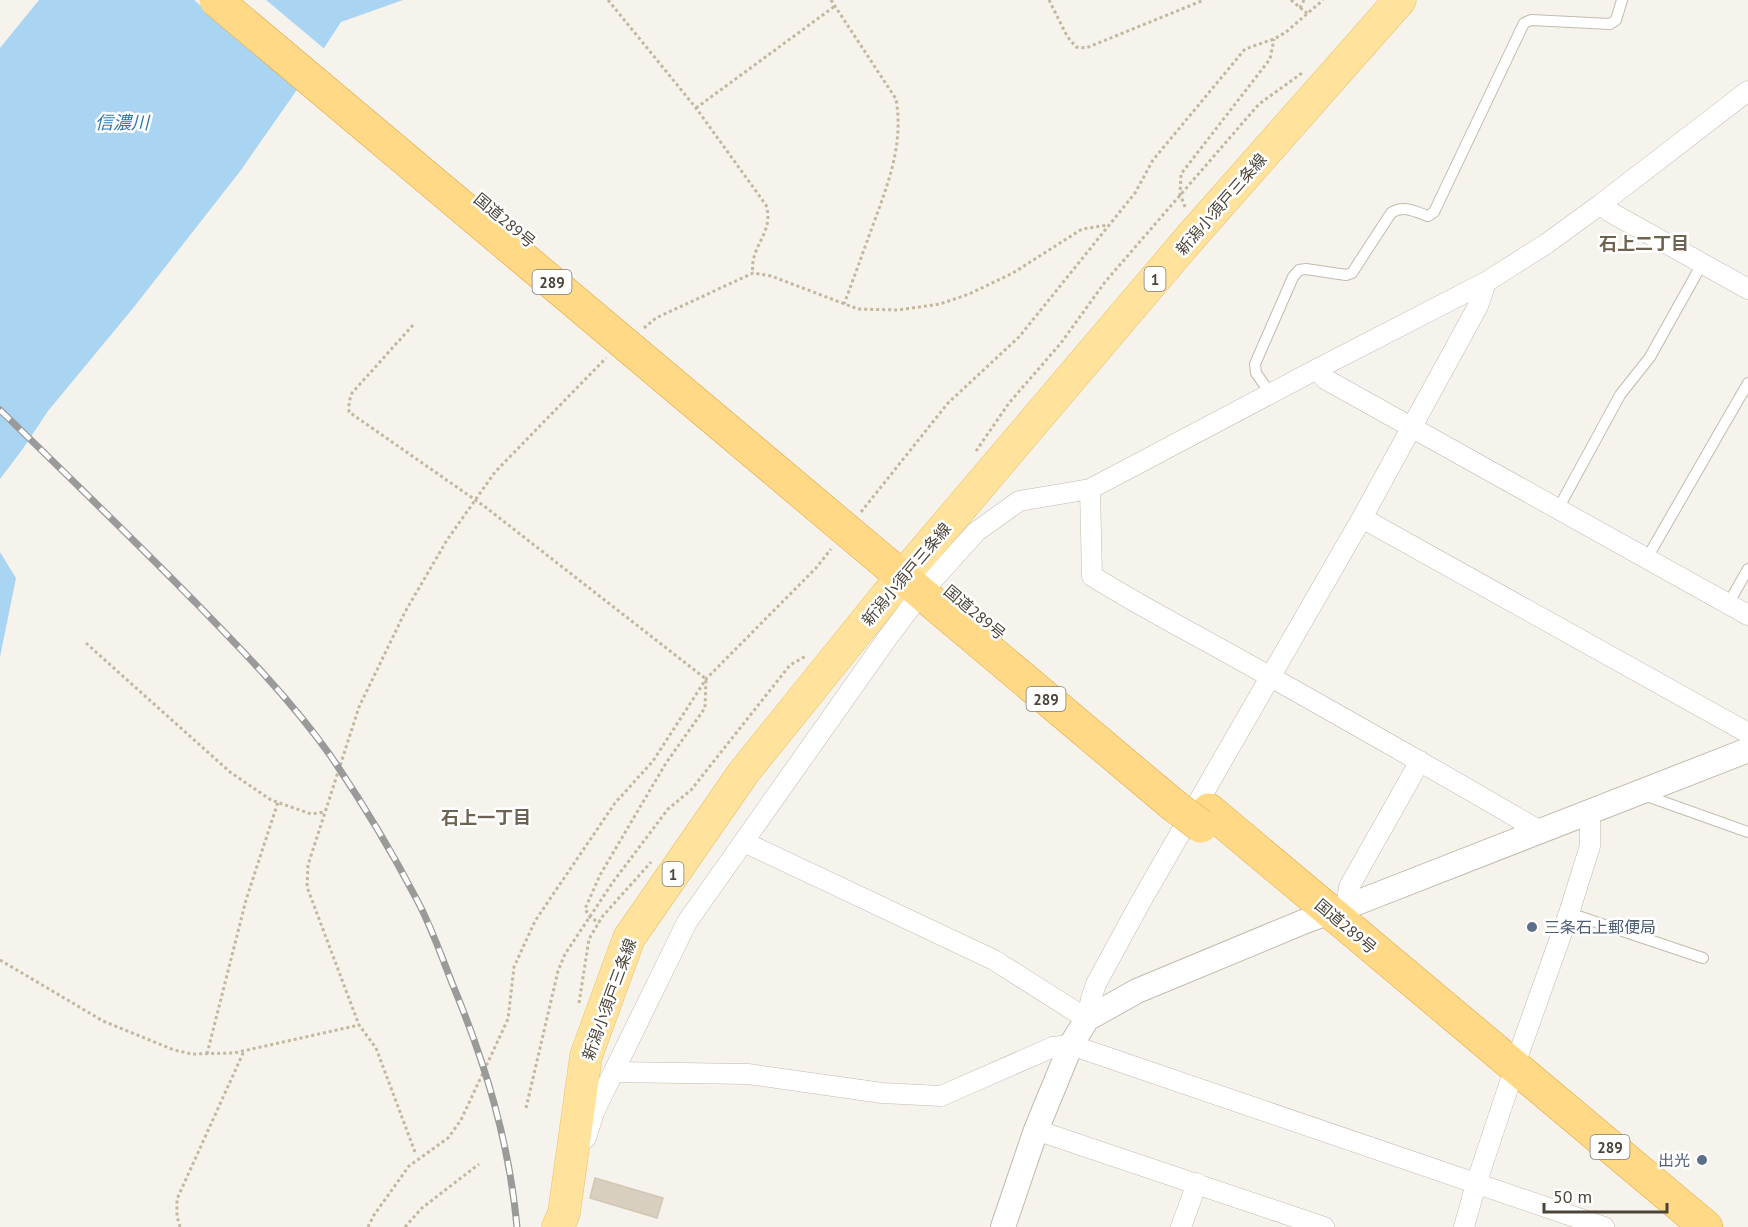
<svg xmlns="http://www.w3.org/2000/svg" width="1748" height="1227" viewBox="0 0 1748 1227" font-family="'PT Sans','Noto Sans JP',sans-serif">
<style>
.water{fill:#a9d4f2}
.pier{fill:#f6f3ec}
.building{fill:#d8cfc1;stroke:#d3c7b4;stroke-width:1.5}
.lines{fill:none;stroke-linecap:round;stroke-linejoin:round}
.service-casing{stroke:#c2bbae;stroke-width:12}
.minor-casing{stroke:#c2bbae;stroke-width:21}
.tertiary-casing{stroke:#c2bbae;stroke-width:26}
.primary-casing{stroke:#e6c16a;stroke-width:33}
.trunk-casing{stroke:#e0a43c;stroke-width:34}
.path{stroke:#c4b79f;stroke-width:3;stroke-dasharray:3 3;stroke-linecap:butt}
.service{stroke:#fff;stroke-width:10}
.minor{stroke:#fff;stroke-width:20}
.tertiary{stroke:#fff;stroke-width:24}
.primary{stroke:#ffe39c;stroke-width:32}
.trunk{stroke:#ffd985;stroke-width:33}
.rail-casing{stroke:#9a9a9a;stroke-width:7}
.rail{stroke:#fff;stroke-width:4.5;stroke-dasharray:14;stroke-linecap:butt}
.trunk-bridge-casing{stroke:#e0a43c;stroke-width:34;stroke-linecap:butt}
.trunk-bridge{stroke:#ffd985;stroke-width:33}
.service-dot{fill:#5c6f8a;stroke:#fff;stroke-width:2}
.labels{text-anchor:middle;dominant-baseline:central;stroke-width:5;stroke-linejoin:round;paint-order:stroke}
.shield{fill:#fff;stroke:#817c74;stroke-width:1.5}
.shield-label{font-size:15px;font-weight:bold;fill:#4b4439}
.street-label{font-size:16px;fill:#4b4439;stroke:#fff}
.service-label{font-size:16px;fill:#4e5e75;stroke:#fff;text-anchor:start}
.water-label{font-size:18px;font-style:italic;fill:#2e7ab2;stroke:#fff}
.neighbourhood-label{font-size:18px;font-weight:bold;fill:#6e6250;stroke:#fff}
</style>
<rect width="100%" height="100%" fill="#f6f3ec"/>
<path class="water" d="M39,0H403L341,22L294,94L241,170L134,307L48,411L22,450L0,479V48Z
M0,552L16,578L0,657Z"/>
<path class="pier" d="M194,0H266L327,51L301,90Z"/>
<path class="building" d="M595,1178L663,1198L657,1218L590,1198Z"/>
<g class="lines">
<g class="service-casing">
<path id="service" d="M1270,393L1256,373L1255,364L1293,277L1299,270L1306,269L1346,275L1352,273L1391,213C1403,205 1414,211 1428,216L1434,212L1524,23L1531,20L1610,24L1616,20L1622,0
M1558,509L1620,395L1650,357L1703,262
M1647,558L1748,383
M1728,604L1748,569
M1644,795L1748,832
M1569,913L1703,958"/>
</g>
<g class="minor-casing">
<path id="minor" d="M1601,204L1610,212L1748,289
M1317,369L1325,379L1748,615
M1090,489L1092,576C1138,605 1187,630 1235,657C1337,714 1439,772 1540,831
M1362,518L1748,733
M744,842L994,960L1087,1019L1091,999L1096,984L1140,903L1362,518L1478,306L1486,282
M1346,907L1349,887L1420,761
M1514,1067L1569,913L1590,846V812
M614,1072L748,1074L882,1093L941,1096L1053,1047L1071,1045L1604,1227
M1036,1130L1324,1227
M586,1138L594,1112L687,922L886,640L922,592L976,532L1019,501L1090,489L1317,369L1486,282L1546,244L1601,204L1748,91
M1181,1227L1197,1183
M1464,1227L1476,1184L1510,1082"/>
</g>
<g class="tertiary-casing">
<path id="tertiary" d="M1003,1227L1036,1130L1071,1045L1087,1019L1137,991L1308,920L1346,907L1748,750"/>
</g>
<g class="primary-casing">
<path id="primary" d="M558,1227L564,1213L586,1056L629,938L744,772L886,596L1189,239L1400,0"/>
</g>
<g class="trunk-casing">
<path id="trunk" d="M888,565L1172,804
M1209,810L1706,1227"/>
</g>
<path class="path" d="M608,0L696,108L766,205C775,233 749,246 753,273
M831,0L896,99C904,144 888,184 873,225C863,252 854,278 844,304
M1049,0L1067,36L1076,47L1086,48L1204,0
M1291,0L1308,14
M1300,8L1304,0
M696,108L835,6
M1185,207L1180,194L1181,174L1270,59L1274,39
M413,325L352,393L349,402V412L484,506L706,679L705,708L666,763L600,875L585,909L590,917L599,923
M644,328L656,318L753,273L771,276L858,309L898,310L940,304L969,294L1013,273L1082,229L1108,225
M976,451L1009,403L1061,343L1105,282L1259,104L1302,73
M861,512L948,403L1019,337L1135,193L1153,160L1245,49L1274,39L1286,32L1323,0
M86,643L230,772L271,800L311,814L325,812
M0,960L103,1021L174,1050L192,1054L234,1053L359,1025
M579,1003L589,939L602,917L651,862
M207,1054L246,900L278,802
M526,1108L558,971L565,954L613,882L668,809L691,790L790,665L806,656
M415,1152L376,1048L359,1025L307,887L308,865L359,707L405,612L447,540L495,472L606,358
M180,1227L177,1216V1199L244,1051
M368,1227L374,1215L409,1166L448,1138L461,1120L508,1019L514,967L535,921L615,803L653,761L706,679L816,568L831,549
M405,1227L422,1208L479,1164"/>
<use href="#service" class="service"/>
<use href="#minor" class="minor"/>
<use href="#tertiary" class="tertiary"/>
<use href="#primary" class="primary"/>
<use href="#trunk" class="trunk"/>
<g class="rail-casing">
<path id="rail" d="M0,410C65,473 131,537 195,602C242,650 291,700 330,755C362,802 391,850 417,900C431,926 441,955 452,983C485,1062 509,1141 517,1227"/>
</g>
<use href="#rail" class="rail"/>
<g class="trunk-bridge-casing">
<path id="trunk-bridge" d="M216,0L888,565
M1172,804L1201,826"/>
</g>
<use href="#trunk-bridge" class="trunk-bridge"/>
</g>
<g class="service-dot">
<circle cx="1532" cy="927" r="6"/>
<circle cx="1702" cy="1160" r="6"/>
</g>
<g class="labels">
<g class="shield">
<rect x="1144.5" y="267" width="21" height="24" rx="4.5"/>
<rect x="532.5" y="270" width="39" height="24" rx="4.5"/>
<rect x="1026.5" y="687" width="39" height="24" rx="4.5"/>
<rect x="662.5" y="862" width="21" height="24" rx="4.5"/>
<rect x="1590.5" y="1135" width="39" height="24" rx="4.5"/>
</g>
<g class="shield-label">
<text x="1155" y="279">1</text>
<text x="552" y="282">289</text>
<text x="1046" y="699">289</text>
<text x="673" y="874">1</text>
<text x="1610" y="1147">289</text>
</g>
<g class="street-label">
<text transform="translate(1221 204) rotate(-49)">新潟小須戸三条線</text>
<text transform="translate(505 220) rotate(40)">国道289号</text>
<text transform="translate(906 574) rotate(-50)">新潟小須戸三条線</text>
<text transform="translate(975 612) rotate(40)">国道289号</text>
<text transform="translate(1346 926) rotate(40)">国道289号</text>
<text transform="translate(609 999) rotate(-70)">新潟小須戸三条線</text>
</g>
<g class="service-label">
<text x="1544" y="927">三条石上郵便局</text>
<text x="1690" y="1160" text-anchor="end">出光</text>
</g>
<g class="water-label">
<text x="122" y="122">信濃川</text>
</g>
<g class="neighbourhood-label">
<text x="1644" y="243">石上二丁目</text>
<text x="486" y="817">石上一丁目</text>
</g>
</g>
<path d="M1544 1203v9h123v-9" fill="none" stroke="#4b4439" stroke-width="3"/>
<text x="1553" y="1203" font-size="18" fill="#4b4439" stroke="#ffffff" stroke-width="4.5" paint-order="stroke">50 m</text>
</svg>
